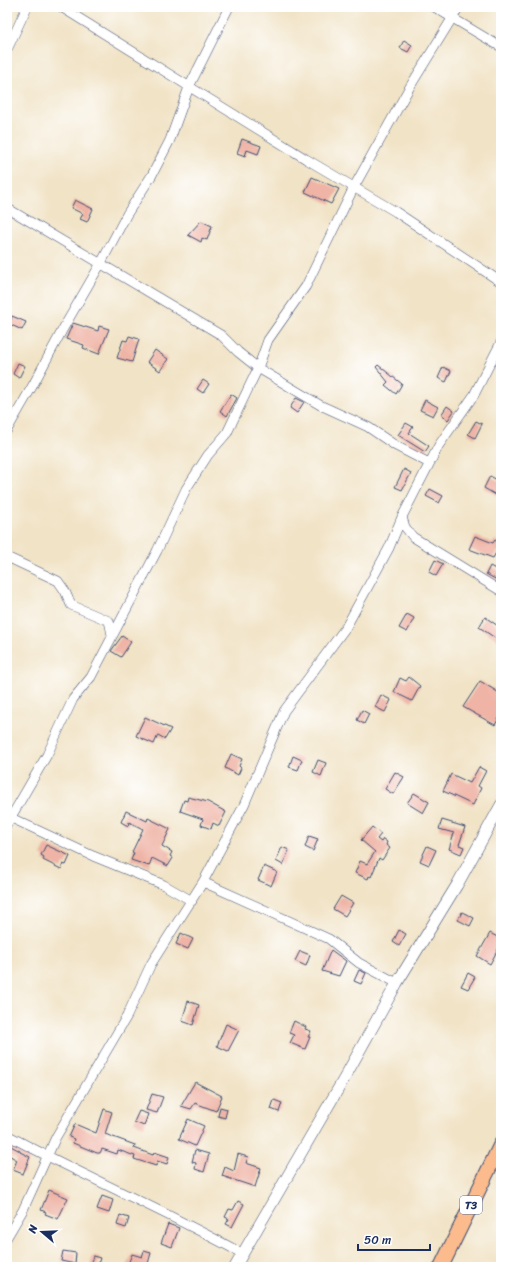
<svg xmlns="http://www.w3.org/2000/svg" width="508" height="1274" viewBox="0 0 508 1274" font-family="Sriracha,sans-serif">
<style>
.building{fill:#efb4a6}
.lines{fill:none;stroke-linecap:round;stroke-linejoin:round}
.minor-casing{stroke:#3b4a6e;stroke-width:10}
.tertiary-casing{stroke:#3b4a6e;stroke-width:12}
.trunk-casing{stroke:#3b4a6e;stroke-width:16}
.minor{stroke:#fff;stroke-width:9}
.tertiary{stroke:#fff;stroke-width:11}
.trunk{stroke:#fbbb8d;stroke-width:14}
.labels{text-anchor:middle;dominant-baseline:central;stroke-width:3;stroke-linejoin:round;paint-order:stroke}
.shield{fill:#fff;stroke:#5f6d8e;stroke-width:1}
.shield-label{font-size:11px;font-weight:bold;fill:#1b2f5e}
</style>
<rect width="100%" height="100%" fill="#fff"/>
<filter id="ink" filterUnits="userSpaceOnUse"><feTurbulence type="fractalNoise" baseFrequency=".025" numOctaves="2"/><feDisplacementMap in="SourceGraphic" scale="8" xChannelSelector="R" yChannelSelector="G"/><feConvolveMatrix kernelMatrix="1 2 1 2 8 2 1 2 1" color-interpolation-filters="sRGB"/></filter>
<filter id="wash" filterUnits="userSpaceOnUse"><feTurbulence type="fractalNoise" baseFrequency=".012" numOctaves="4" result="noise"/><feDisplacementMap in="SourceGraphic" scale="16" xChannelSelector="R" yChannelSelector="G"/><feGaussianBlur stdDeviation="0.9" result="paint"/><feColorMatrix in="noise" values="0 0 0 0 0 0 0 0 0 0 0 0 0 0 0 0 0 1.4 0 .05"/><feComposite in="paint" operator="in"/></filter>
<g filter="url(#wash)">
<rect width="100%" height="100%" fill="#f1e3c6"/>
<g id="blocks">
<path class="building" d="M404,40L412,45L408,52L400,48Z
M242,139L261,146L258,154L247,150L245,156L237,153Z
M312,177L339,189L331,204L305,192Z
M75,200L93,209L87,222L80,219L83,214L71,208Z
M201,221L212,226L207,240L202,238L201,242L188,235Z
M12,316L26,322L22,330L9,324Z
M73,323L98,331L99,326L109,329L99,354L83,348L84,345L66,339Z
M129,336L139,339L132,362L117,358L123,340L127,341Z
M155,350L168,359L160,371L147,362Z
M18,363L25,366L19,378L13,374Z
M378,365L402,384L396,394L385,385L388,382L376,367Z
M443,367L451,371L446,382L438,378Z
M203,380L209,384L203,393L197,389Z
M231,394L237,398L227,416L220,411Z
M296,398L304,402L297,413L290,408Z
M425,400L438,407L433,416L420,410Z
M447,406L454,411L448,420L441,415Z
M476,421L482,424L475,438L468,434Z
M406,423L413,427L409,433L429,446L425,452L398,435Z
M404,469L411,473L402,490L395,487Z
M490,476L501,482V498L484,488Z
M430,489L443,496L439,503L426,496Z
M475,536L493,543L495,540L501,544V554L497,551L493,558L469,549Z
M435,560L443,564L436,576L429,572Z
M490,566L501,572V582L486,574Z
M407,614L414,618L407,632L399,628Z
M485,617L501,628V642L479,627Z
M122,636L131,642L121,657L111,651Z
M409,677L420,686L412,701L394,692L400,678L406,681Z
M480,681L501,694V715L495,725L463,707Z
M381,695L391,700L385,712L375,707Z
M362,710L369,714L364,724L357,720Z
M145,717L171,729L165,739L158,735L154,744L136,736Z
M231,754L242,759L239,766L241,768L238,775L225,768Z
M293,756L302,760L298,770L289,767Z
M318,760L326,763L321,776L313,772Z
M479,767L486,771L478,786L481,788L473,805L443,791L451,774L470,783Z
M395,772L404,777L393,794L385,789Z
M414,793L429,802L423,813L407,803Z
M188,797L208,802L226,812L219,826L213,823L211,829L201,825L203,819L180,811L184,800L187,801Z
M126,811L147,821L148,818L170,829L162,846L172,852L170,856L173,858L168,866L152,858L149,866L131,860L134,853L132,852L143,829L129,822L128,826L121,822Z
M442,820L465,827L459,845L464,847L461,854L449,849L454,833L439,829Z
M372,827L381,834L377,839L381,842L383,839L387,842L386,845L390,848L382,860L379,858L371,877L369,876L368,879L355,873L360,861L367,864L375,852L361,840Z
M309,836L318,839L313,851L305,847Z
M46,845L70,856L66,865L63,864L61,869L43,860L44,857L41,855Z
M427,846L436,850L429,865L420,861Z
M282,847L289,850L283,865L276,861Z
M264,866L277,872L271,886L258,880Z
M341,896L353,903L345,916L333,909Z
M462,912L474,918L470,926L458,920Z
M399,930L406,934L399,946L393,942Z
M181,933L193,939L188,949L176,944Z
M490,933L501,939V944L490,964L477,956Z
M331,950L346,961L339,976L322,971Z
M300,951L310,955L306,966L295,961Z
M359,970L366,973L361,984L354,981Z
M468,973L475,977L468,989L461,986Z
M188,1001L199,1005L193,1025L182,1021Z
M294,1021L306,1027L305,1029L311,1031L308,1037H310L305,1049L290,1043L294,1035L289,1033Z
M226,1024L239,1030L228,1051L217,1046Z
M195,1082L222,1096L216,1111L195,1103L191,1109L181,1106Z
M152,1094L163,1097L157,1113L146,1110Z
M274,1100L282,1103L279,1112L271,1109Z
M220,1107L227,1109L225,1118L218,1116Z
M104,1109L112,1112L105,1134L135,1145L134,1148L153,1155L154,1152L169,1157L167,1164L157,1161L156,1166L134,1159L135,1156L118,1150L117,1154L102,1149L100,1153H97L73,1143L74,1139L69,1137L75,1124L96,1133Z
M139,1111L148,1114L144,1126L134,1122Z
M188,1119L204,1126L195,1146L179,1139Z
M7,1144L20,1151V1152L30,1157L23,1174L13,1170L17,1160L7,1154Z
M195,1150L209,1154L204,1172L195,1169L196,1163L192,1162Z
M238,1154L248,1157L246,1163L261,1168L255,1187L222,1176L225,1167L234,1171Z
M49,1190L68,1198L58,1219L45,1214L46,1212L41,1210Z
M102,1196L113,1200L109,1213L97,1209Z
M238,1201L244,1204L232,1227L226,1224L229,1219L225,1217L229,1209L233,1210Z
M120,1215L129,1218L126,1228L117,1225Z
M168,1224L179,1228L172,1247L161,1243Z
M63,1251L76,1253L75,1264L61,1261Z
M144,1251L151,1253L147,1267H127L132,1254L142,1257Z
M93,1256L100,1258L97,1267L90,1265Z"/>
</g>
</g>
<g filter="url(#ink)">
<use href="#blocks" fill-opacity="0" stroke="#3b4a6e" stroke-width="1"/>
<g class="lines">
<g class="minor-casing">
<path id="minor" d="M61,7L306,159L396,212L501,282
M434,7L501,47
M7,50L27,7
M7,208L221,335L238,352L258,368L320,405L368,427L396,446L429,463
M7,430L33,385L64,327L101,263L127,214L152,175L170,140L189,87L229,7
M402,517L405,527L413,537L501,591
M7,557L58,581L65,591L71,605L109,621L112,635
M7,816L93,856L164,885L192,901
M7,824L47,755L73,699L91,677L157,551L186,489L208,455L227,433L258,368L268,340L306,286L354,187L408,90L459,7
M203,882L329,939L359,963L397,983
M7,1135C85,1177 166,1211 243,1254
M7,1237L23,1210L56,1137L127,1016L151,964L203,882L244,805L284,711L346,627L389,548L402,517L439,445L474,395L501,342"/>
</g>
<g class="tertiary-casing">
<path id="tertiary" d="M235,1267L345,1077L397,983L457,885L501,805"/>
</g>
<g class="trunk-casing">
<path id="trunk" d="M441,1267L501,1144"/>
</g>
<use href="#minor" class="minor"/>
<use href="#tertiary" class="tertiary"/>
<use href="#trunk" class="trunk"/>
</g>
</g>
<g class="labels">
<rect class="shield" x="460" y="1196" width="22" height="18" rx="3"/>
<g class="shield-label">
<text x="471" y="1205">T3</text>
</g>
</g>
<rect width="508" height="1274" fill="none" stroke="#fff" stroke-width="24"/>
<g transform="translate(42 1232) rotate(289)" stroke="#ffffff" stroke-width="3" paint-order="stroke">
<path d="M0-3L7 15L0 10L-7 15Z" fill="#1b2f5e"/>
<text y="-6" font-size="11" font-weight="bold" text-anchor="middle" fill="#1b2f5e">N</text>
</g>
<path d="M358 1244v6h72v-6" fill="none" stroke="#1b2f5e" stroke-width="2"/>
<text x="364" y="1244" font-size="12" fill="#1b2f5e" stroke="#ffffff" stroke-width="3" paint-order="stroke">50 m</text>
</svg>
